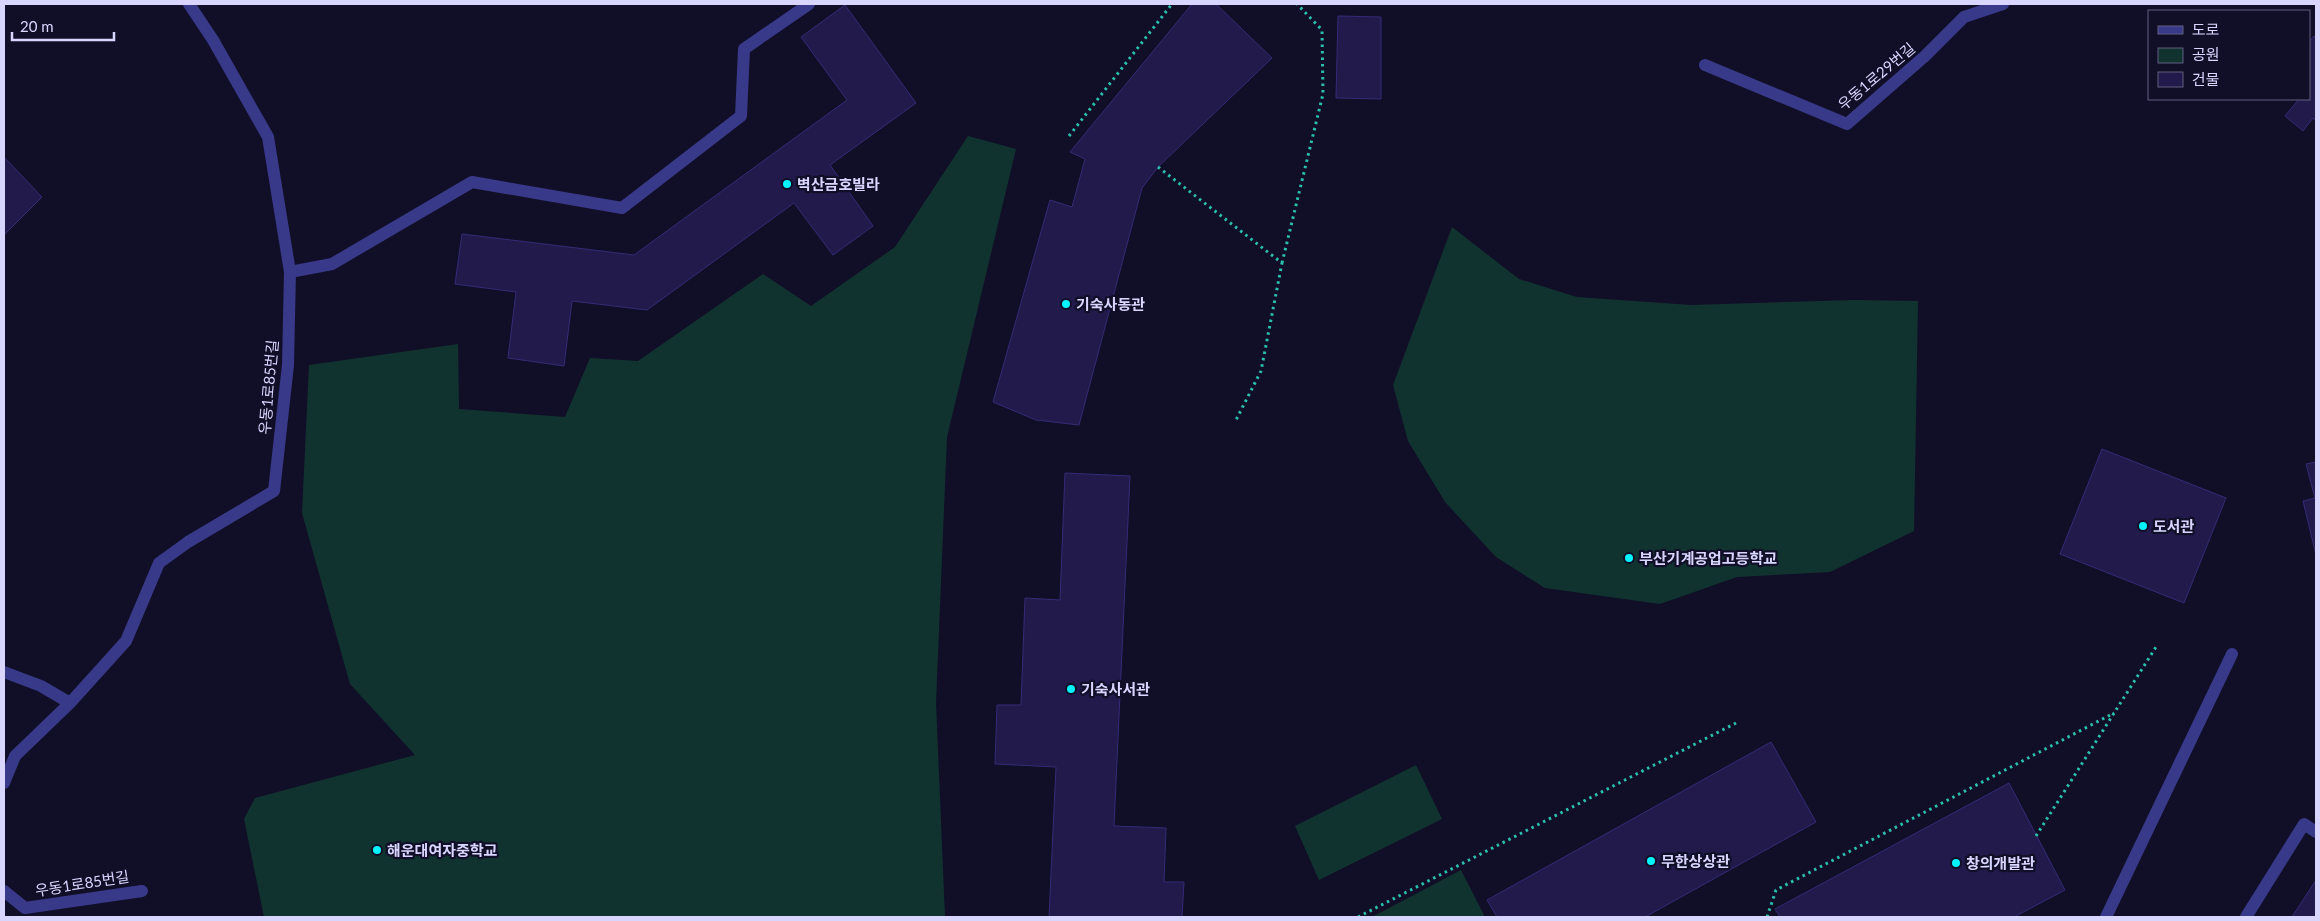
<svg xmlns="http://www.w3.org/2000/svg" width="2320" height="921" viewBox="0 0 2320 921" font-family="Lato,'Noto Sans KR',sans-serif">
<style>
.green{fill:#11332f}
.building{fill:#211a4a;stroke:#352b77}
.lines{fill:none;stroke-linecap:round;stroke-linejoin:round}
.path{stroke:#2abfad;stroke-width:3;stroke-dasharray:2.5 4;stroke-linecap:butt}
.minor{stroke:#383989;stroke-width:12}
.poi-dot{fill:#02f5ff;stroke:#110f28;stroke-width:2}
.labels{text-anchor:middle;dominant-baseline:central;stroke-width:4.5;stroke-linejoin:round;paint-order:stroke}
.street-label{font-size:15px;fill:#d8d6ff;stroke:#110f28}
.poi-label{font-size:15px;font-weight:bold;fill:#d8d6ff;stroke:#110f28;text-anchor:start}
</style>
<rect width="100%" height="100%" fill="#110f28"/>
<path class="green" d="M968,136L1016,149L947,437L936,703L945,917H264L244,819L255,798L415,755L350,684L302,513L309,365L458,344L459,409L565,417L590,358L638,361L763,274L811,306L895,247Z
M1452,227L1519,279L1577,297L1691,305L1855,300L1918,301L1914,531L1830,572L1737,577L1660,604L1545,588L1496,557L1445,502L1408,441L1393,385Z
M1416,765L1442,819L1319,880L1295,826Z
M1461,870L1485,917H1372Z"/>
<path class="building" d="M1192,4H1216L1272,58L1158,167L1142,188L1079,425L1036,420L993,402L1050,200L1072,207L1085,159L1070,152Z
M845,5L916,103L830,165L873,226L833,255L794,203L647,310L572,301L564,366L508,358L516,292L455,284L462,234L634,255L847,100L801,37Z
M1338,16L1381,17V99L1336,98Z
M2314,36L2316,39V121L2313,118L2303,131L2285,116L2299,99H2309V42Z
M4,157L42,197L4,235Z
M2102,449L2226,498L2184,603L2060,554Z
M2316,462V555L2303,501L2315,498L2306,464Z
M1065,473L1130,476L1114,826L1166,828L1164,882H1184L1182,917H1049L1056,767L995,764L997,705H1021L1025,598L1060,600Z
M1771,742L1816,822L1645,917H1497L1487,900Z
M2009,783L2065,890L2014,917H1780L1775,909Z
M2316,880V917H2292Z"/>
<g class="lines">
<path class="path" d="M1069,136L1172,4
M1158,167L1282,263L1261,371L1236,420
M1282,263L1323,94L1322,30L1297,4
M2036,836L2156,647
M1358,917L1736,723
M1767,917L1776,890L2114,713"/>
<path class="minor" d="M1705,65L1847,124L1925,56L1964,17L2003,4
M290,272L332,264L472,182L622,208L741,116L744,49L809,4
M4,672L41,686L70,703
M4,783L15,756L70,703L126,641L159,563L188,542L274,491L288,365L290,272L268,137L213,40L189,4
M4,891L25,908L142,891
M2106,917L2232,654
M2246,917L2304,824L2316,832"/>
</g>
<g class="poi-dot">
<circle cx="787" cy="184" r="5"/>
<circle cx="1066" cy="304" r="5"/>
<circle cx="2143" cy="526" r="5"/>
<circle cx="1629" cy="558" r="5"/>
<circle cx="1071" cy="689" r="5"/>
<circle cx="377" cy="850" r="5"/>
<circle cx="1651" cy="861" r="5"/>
<circle cx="1956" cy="863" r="5"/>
</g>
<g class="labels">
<g class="street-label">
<text transform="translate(1876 76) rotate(-40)">우동1로29번길</text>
<text transform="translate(268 387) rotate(-85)">우동1로85번길</text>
<text transform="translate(82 883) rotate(-9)">우동1로85번길</text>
</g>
<g class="poi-label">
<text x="797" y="184">벽산금호빌라</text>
<text x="1076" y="304">기숙사동관</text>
<text x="2153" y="526">도서관</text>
<text x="1639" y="558">부산기계공업고등학교</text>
<text x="1081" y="689">기숙사서관</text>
<text x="387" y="850">해운대여자중학교</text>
<text x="1661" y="861">무한상상관</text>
<text x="1966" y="863">창의개발관</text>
</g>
</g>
<rect width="2320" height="921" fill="none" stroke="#d8d6ff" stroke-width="10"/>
<rect x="2148" y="10" width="162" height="90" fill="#110f28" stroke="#615f7e"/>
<rect x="2158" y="26" width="25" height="8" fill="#383989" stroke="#615f7e"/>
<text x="2192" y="35" font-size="15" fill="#d8d6ff">도로</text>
<rect x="2158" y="48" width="25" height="15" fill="#11332f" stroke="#615f7e"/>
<text x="2192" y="60" font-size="15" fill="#d8d6ff">공원</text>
<rect x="2158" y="72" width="25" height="15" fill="#211a4a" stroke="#615f7e"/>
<text x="2192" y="85" font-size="15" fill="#d8d6ff">건물</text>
<path d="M12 32v8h102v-8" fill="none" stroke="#d8d6ff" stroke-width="2.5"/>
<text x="20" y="32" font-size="15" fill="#d8d6ff" stroke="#110f28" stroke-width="4" paint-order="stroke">20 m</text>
</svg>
